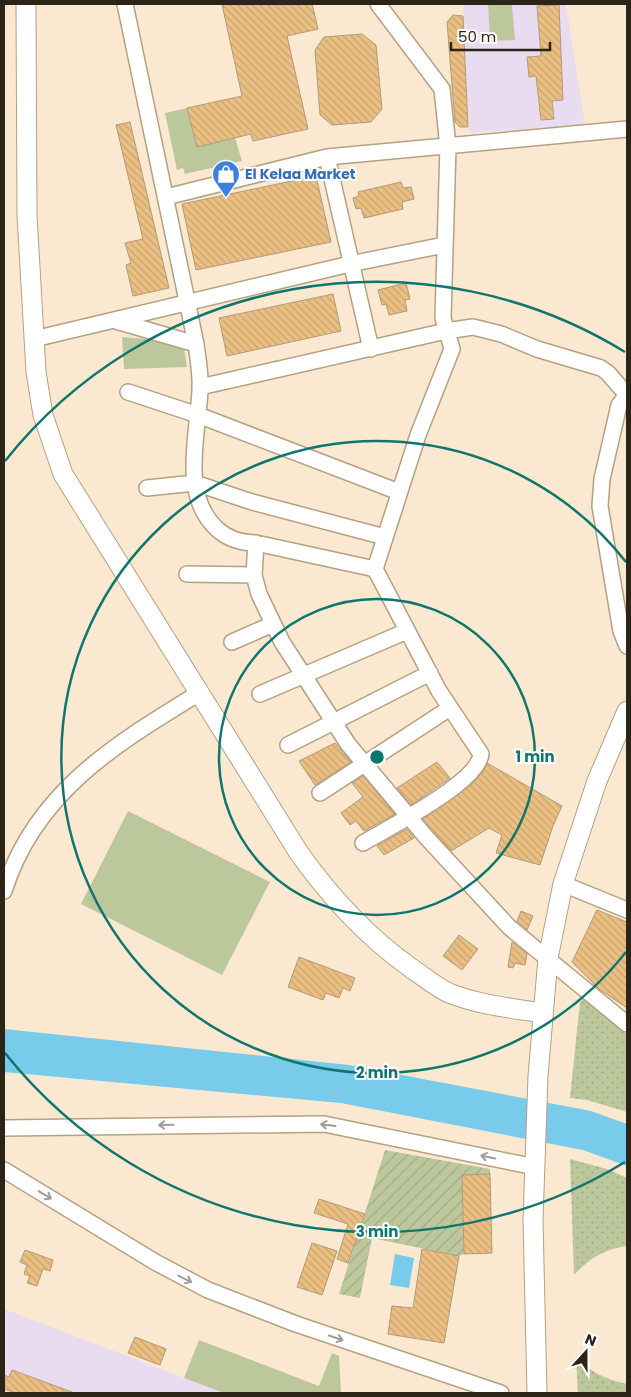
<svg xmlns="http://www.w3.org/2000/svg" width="631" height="1397" viewBox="0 0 631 1397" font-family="Poppins,sans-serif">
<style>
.education{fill:#e9dcf0}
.grass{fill:#bdc79c}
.park{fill:url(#park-dots)}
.garden{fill:url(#garden-furrows)}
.water{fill:#78cbea}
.building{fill:url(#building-back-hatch);stroke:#b09a7c}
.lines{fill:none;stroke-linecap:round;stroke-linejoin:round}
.minor-casing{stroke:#b6a082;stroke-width:18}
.major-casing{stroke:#b6a082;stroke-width:21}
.minor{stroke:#fff;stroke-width:15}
.major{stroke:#fff;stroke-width:19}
.oneway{stroke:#a09c97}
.ring{fill:none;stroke:#0f766e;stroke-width:2.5}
.labels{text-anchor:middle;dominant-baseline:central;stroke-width:4;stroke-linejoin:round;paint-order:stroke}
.shop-label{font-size:14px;font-weight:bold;fill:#366cbe;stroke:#fff;text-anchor:start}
.centre{fill:#0f766e;stroke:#fff;stroke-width:2.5}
.ring-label{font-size:15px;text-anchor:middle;font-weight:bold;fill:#0f766e;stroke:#fff;stroke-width:4;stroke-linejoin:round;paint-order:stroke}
</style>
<defs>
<pattern id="park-dots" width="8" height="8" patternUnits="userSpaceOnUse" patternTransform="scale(1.25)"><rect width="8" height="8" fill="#bdc79c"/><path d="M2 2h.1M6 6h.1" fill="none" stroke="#a3ab86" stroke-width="1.8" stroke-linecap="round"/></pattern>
<pattern id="garden-furrows" width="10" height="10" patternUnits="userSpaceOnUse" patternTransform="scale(1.25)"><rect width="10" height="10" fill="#bdc79c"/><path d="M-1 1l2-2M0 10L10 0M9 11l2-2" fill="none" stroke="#a3ab86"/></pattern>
<pattern id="building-back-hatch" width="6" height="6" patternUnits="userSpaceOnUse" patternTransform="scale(1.25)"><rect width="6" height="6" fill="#ebbf82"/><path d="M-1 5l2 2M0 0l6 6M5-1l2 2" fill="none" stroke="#caa470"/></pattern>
</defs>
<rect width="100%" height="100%" fill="#fbe8d0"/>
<path class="education" d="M463,4H566L585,125L469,133Z
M4,1309L224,1393H4Z"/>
<path class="grass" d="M488,4H512L515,40L490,41Z
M187,108L197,147L235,138L242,161L185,174L183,168L177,170L165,113Z
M122,337L146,339L184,348L187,367L124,369Z
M128,811L270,882L222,975L81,904Z
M199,1340L319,1386L332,1353L339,1356L341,1393H224L184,1378Z"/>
<path class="park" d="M585,998L627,1035V1112L587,1100L570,1098L580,1002Z
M570,1159L607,1169L627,1178V1246C604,1249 590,1258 574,1275Z
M576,1356C590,1373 606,1379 627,1384V1393H578Z"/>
<path class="garden" d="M385,1150L490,1169V1174L462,1175L464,1254L459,1256L372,1238L360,1298L339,1294Z"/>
<path class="water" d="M4,1029L349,1065L591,1111L627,1124V1166L583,1150L341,1103L4,1072Z
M395,1254L414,1258L409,1288L390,1285Z"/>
<path class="building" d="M222,4H312L318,29L287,36L308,129L253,141L251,134L197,147L187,108L242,96Z
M559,5L563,100L552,101L554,119L541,120L536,76L529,77L527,57L541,56L537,6Z
M453,15L463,16L468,127H460L455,122L447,22Z
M362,34L376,45L382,109L371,122L332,125L320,115L315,50L324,37Z
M130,122L169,288L133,296L126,265L131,263L125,243L143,239L116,125Z
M316,176L331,242L196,270L182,204Z
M401,182L403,188L411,187L414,199L402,202L403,209L364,218L361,208L356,209L353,198L359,196L358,192Z
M406,283L410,299L405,300L407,311L389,315L386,304L382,305L378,290Z
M333,294L341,331L227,356L219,318Z
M335,743L351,762L315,785L299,761Z
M437,762L450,778L411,805L397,788Z
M487,763L562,806L553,826L540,865L496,853L502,835L489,828L451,851L423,819L471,785L483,772Z
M363,776L395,814L364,831L356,821L350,825L341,813L363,797L352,783Z
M407,829L414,838L384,855L377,846Z
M597,910L627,922V1008L599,989L572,962Z
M521,911L533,916L527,930L517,921Z
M459,935L478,949L462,970L443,956Z
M512,942L527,954L525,965L515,963L513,968L508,967Z
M299,957L355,978L350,991L343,988L339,998L326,993L323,1000L288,987Z
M490,1174L492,1253L464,1254L462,1175Z
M319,1199L365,1214L348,1263L337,1259L348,1224L314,1213Z
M312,1243L337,1251L322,1295L297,1287Z
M422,1249L459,1256L444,1343L388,1334L392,1306L413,1308Z
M25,1250L53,1260L50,1271L43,1269L37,1286L27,1283L30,1276L24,1274L27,1265L20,1262Z
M135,1337L166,1349L160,1365L128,1353Z
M12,1370L72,1392V1393H16L4,1389V1375L9,1377Z"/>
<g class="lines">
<g class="minor-casing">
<path id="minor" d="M125,4L196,344C198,359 201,375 200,390C198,435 180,495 217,529C228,539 242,543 256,543L254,575L259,594L282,642L348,744L426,837L509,927L627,1024
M327,157L371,349
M166,197L327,157L627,129
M116,321L196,344
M34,339L350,264L444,245
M200,387L446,331L473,327L501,334L537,349L601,368L608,373L627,395
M128,392L198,415L399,492
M627,395L619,405L602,479L600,506L621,631L627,646
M147,488L195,483L252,502L385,537
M256,543L375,569
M187,574L254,575
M232,642L273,624
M260,694L407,631
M288,745L430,673
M320,793L450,708
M363,843C388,828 478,783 481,754L439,691L375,569L418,435L452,349L443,318L448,147L442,89L378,4
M563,884L627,910
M4,891C35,792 116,744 199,693
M4,1128L324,1124L535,1167
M4,1170L155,1262L208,1290L296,1324L501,1393"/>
</g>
<g class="major-casing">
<path id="major" d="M26,4L27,215L36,372L43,415L63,474L299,853C331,898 366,936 411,968C423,976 436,987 449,993C479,1005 511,1008 542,1013
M537,1393L533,1220L538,1076L548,958L563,884L597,781L627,711"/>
</g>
<use href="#minor" class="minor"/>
<use href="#major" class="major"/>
</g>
<defs><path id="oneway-shaft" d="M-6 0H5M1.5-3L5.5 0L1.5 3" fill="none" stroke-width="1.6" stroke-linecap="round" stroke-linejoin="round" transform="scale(1.25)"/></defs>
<g class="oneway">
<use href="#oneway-shaft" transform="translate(166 1125) rotate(179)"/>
<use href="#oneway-shaft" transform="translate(328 1125) rotate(-173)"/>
<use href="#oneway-shaft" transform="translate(488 1157) rotate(-168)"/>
<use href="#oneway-shaft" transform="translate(45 1195) rotate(31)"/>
<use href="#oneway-shaft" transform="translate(185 1279) rotate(27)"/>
<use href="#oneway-shaft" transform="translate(336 1338) rotate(19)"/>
</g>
<g class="ring">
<circle cx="377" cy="757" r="158"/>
<path d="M626 952A316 316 0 1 1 626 562"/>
<path d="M625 1162A475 475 0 0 1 5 1053M5 461A475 475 0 0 1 625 352"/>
</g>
<defs>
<g id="shop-pin" transform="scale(1.4375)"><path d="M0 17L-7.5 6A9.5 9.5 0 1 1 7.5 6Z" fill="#3f7fe0" stroke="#fff"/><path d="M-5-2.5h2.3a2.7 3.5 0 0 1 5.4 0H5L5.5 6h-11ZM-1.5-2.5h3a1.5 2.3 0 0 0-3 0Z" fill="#fff"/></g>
</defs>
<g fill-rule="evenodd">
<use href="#shop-pin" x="226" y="174"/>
</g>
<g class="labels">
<g class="shop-label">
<text x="245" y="174">El Kelaa Market</text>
</g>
</g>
<circle cx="377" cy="757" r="8" class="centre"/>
<g class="ring-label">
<text x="535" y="762">1 min</text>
<text x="377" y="1078">2 min</text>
<text x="377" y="1237">3 min</text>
</g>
<rect width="631" height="1397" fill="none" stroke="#2d2418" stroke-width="10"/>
<g transform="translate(586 1352) rotate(21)" stroke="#ffffff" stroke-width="4" paint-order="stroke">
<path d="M0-4L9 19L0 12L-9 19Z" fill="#2d2418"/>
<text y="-8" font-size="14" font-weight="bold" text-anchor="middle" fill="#2d2418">N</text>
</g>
<path d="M451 42v8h99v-8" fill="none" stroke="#2d2418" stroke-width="2.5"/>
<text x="458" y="42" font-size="15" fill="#2d2418" stroke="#ffffff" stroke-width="4" paint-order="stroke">50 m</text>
</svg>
